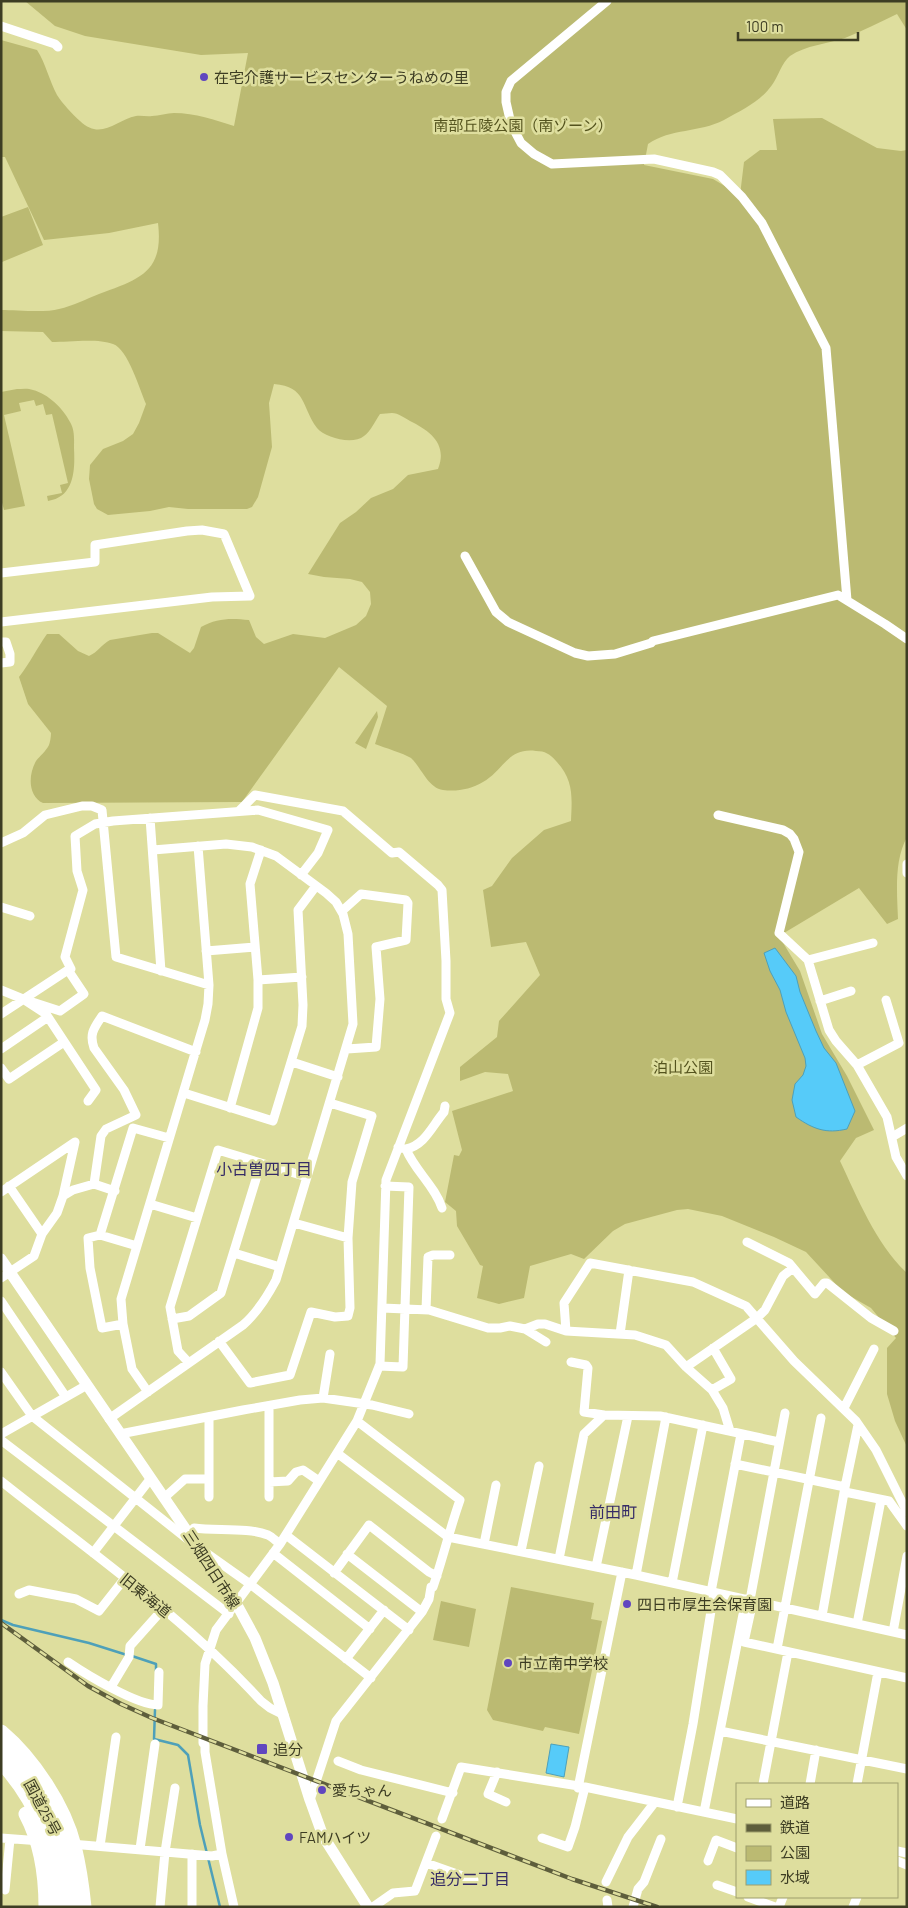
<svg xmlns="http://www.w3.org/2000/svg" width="908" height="1908" viewBox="0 0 908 1908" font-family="Barlow,'Noto Sans JP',sans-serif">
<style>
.green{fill:#bbba72}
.water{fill:#56cbf9;stroke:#4ea0b9}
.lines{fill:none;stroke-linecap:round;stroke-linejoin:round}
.stream{stroke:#4ea0b9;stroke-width:2.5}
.street{stroke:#fff;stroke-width:9}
.secondary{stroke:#fff;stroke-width:11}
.highway{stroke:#fff;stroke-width:15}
.rail-casing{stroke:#5e5e3c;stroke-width:4.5}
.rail{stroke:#dede9e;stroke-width:2.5;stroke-dasharray:8;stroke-linecap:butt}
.poi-dot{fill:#6046bf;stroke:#dede9e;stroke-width:2}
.labels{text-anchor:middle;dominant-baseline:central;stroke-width:5;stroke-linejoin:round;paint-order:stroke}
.poi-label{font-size:15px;fill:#3d3d23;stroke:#dede9e;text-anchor:start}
.park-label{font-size:15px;fill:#54531e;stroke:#dede9e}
.street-label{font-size:15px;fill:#3d3d23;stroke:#dede9e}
.neighbourhood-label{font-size:16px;fill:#352b66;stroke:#dede9e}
</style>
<rect width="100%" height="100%" fill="#dede9e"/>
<path class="green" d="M25,1H907V30L897,14C880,22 862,31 845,38C827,44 806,45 790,56C782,62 778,77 772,85C760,102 742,110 724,120C699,133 671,128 648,144L644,165L713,179L740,195L744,162L760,150H777L773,119L822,118L877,148L901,151L907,150V837C894,861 897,892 898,919L887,924L859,888L779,936L800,971L822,1034L847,1076L874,1130L856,1138L840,1161C858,1199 876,1244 907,1273V1447L895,1421L887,1394V1348L896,1338L871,1308L843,1292L806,1252L774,1237L722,1216L688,1209L677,1210L625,1224L613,1231L584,1259L571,1254L530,1266L524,1298L499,1304L477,1298L483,1266L480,1265L457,1226L456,1211L445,1202L454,1155L459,1156L462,1150L452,1111L513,1091L508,1074L485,1072L460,1081V1067L497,1037L499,1021L540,975L526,942L491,947L483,890L492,886L512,858L544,830L571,821C572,797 574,780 556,761C550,754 545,751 536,751C508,747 503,771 483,782C471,789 457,792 443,790C428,788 421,767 411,758C403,753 385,748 375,744L387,706L339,667L242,802L43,803C28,796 28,775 36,761C40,756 46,751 49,745C50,742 51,737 51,733L28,704L19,677C30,663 37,648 47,634H59L78,651L89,656C98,652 102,644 110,640L152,633H158L190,653L194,648L201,627C217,618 231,618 249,620L256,637L264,644L293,634L325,638L356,625L366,616L371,604L370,592L362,582L350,579L324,577L308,574L340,523L356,512L371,498L393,489L408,475L438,469C448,444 430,431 410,421C405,418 398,413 392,413C388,413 384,414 380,414C375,421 371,431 364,436C353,445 325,438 317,428C301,406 307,387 274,384L269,403L272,447L258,497L252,507L247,509H188L169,507L150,511L108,515L97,509L94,504L89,479L90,465L103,449L123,441L133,434L139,423L146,404C140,390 128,349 113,344C98,338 68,342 52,342L43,332L1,331V310C17,310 45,313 59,309C73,306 86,299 99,294C139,279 164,273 158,223L109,233L44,240L5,157H1V40L37,50C46,64 49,80 57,95C63,104 72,114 80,121C101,141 116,120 136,116C141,115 147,117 152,116C159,116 167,113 174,113C195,113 215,120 234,126L248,53L201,55L85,36L55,26Z
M28,207L43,245L2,262L1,217Z
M17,389C22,389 28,388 33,390C48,394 63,408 70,422C75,430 74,440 74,448C75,469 75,497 48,501L47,496L62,493L60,485L68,483L52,414L46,415L43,404L36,406L34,400L19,403L21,411L4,415L25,506L4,510L1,499V392Z
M377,711L378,717L366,749L355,743Z
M511,1587L594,1603L591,1619L602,1621L579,1734L545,1727L543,1731L493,1720L487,1710Z
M441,1601L476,1609L469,1647L433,1640Z"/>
<path class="water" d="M775,948L796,976L800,992L816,1031L824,1048L836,1063L855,1111L847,1129C826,1134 813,1129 796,1117L792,1100L795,1084L803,1075L806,1066L805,1058L786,1012L780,990L770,971L764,953Z
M551,1744L569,1747L564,1777L546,1773Z"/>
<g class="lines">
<path class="stream" d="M1,1620L13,1625L89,1643L127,1655
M132,1656L156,1664V1671
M155,1710L154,1739L178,1745L188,1755L200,1825L220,1907"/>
<path class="street" d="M607,1L511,81L506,92V102L511,124L521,143L534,154L552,164L654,159L713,172L720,175L742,197L762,223L826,348L847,600
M1,26L55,44L58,47
M465,556L496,612L508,622L575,653L588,656L615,654L651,643L653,641L838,595L885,624L907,639
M1,573L95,562V545L187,531L202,530L224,534L250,596L212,597L1,622
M1,642H6L10,654V662L1,663
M718,815L783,830L790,834L794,839L799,852L779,933L808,960L829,1030L836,1041L857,1065L887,1117L896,1157L907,1176
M150,818L161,971
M1,843L23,833L45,815L82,806H92L102,810L116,957L209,985
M907,864V873
M1,907L30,916
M342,911L361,894L406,900L408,903L406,940L376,947L380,999L376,1047L347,1049
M206,951L255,947
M808,960L873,943
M258,980L302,977
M1,990L23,999L46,1014L96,1090L88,1101
M23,999L60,1011L84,994L68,970L71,969L65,957L83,890L77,871L75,836L95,824L113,821L258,810L328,830L318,853L301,875
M820,1001L851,991
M1,1014L68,970
M1,1049L48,1017
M292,1062L338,1077
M857,1065L899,1043L886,1000
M1,1068L9,1079L64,1042
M184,1093L273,1121L302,1026L303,1005L298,910L316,886
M230,1108L258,1008V980L250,884L261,850
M892,1137L907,1128
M398,1147L406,1149C415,1171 435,1186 442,1208
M406,1149C425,1145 432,1126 444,1112L445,1106
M9,1186L42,1234
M115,1191L94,1184L101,1136L106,1129L136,1115L124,1090L94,1048C89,1034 94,1028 102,1016L196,1052
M1,1192L75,1142
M63,1196L73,1190L94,1184
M150,1204L197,1218
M294,1223L348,1238
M100,1235L133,1128L169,1138
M747,1242L789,1263L815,1294L824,1283H827L871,1318L894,1331
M234,1253L280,1267
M1,1278L34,1256L42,1234L57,1213L63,1196L75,1142
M1,1301L66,1397
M382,1308L429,1310L488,1328H500L510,1326L525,1329L538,1324H545L566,1331L635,1335L666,1345L686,1367L712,1390L723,1408L730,1431
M426,1310L428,1257L433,1255H450
M172,1319L189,1316L221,1293L261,1163
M123,1324L102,1328L90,1268L88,1238L100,1235L137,1246
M525,1329L546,1342
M566,1331L564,1303L590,1263L693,1282L746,1306L794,1361L856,1421L876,1450L907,1512
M620,1334L629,1270
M219,1341L250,1383L290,1375L311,1312L335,1317L348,1316L350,1308L348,1238L352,1182L372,1116L330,1103
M571,1362L586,1365L588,1368L584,1412L604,1415
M189,1363L178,1351L170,1307L218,1150L307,1177
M379,1366L403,1367L409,1187L385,1186
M686,1367L757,1318L765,1310L783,1276L793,1268
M1,1372L32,1416L191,1542
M712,1390L731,1379L713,1348
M148,1392L132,1369L123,1324L121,1299L205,1020L208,1004L209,985L198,846
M323,1398L330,1354
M269,1406V1497
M844,1408L874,1349
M109,1419L243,1325C257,1313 267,1297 276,1280L353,1024L348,934L343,914L336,902L326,893L276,856L252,847L226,844L153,850
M1,1434L87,1385
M120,1434L243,1410L300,1400L323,1398L372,1405L409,1414
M1,1440L229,1614
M337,1453L448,1537L636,1575L907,1635
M735,1464L845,1487L822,1616
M209,1479V1497
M1,1481C90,1552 184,1617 261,1701L270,1708L284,1715
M269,1482L288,1481L296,1472L303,1470L319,1481
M845,1487L858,1425
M845,1492L889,1501L907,1526
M165,1497L185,1479H209V1417
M190,1534L194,1528C216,1531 248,1527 268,1535C272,1537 276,1541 280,1544
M286,1535L409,1630
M484,1544L496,1485
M202,1550L250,1584L371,1678
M521,1551L539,1466
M93,1553L151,1478
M273,1553L370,1629
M347,1554L422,1612
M559,1559L584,1434L604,1415L660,1416L779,1442
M596,1567L628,1416
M334,1573L369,1525L429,1572L437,1576
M636,1575L666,1417
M672,1583L703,1425
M711,1592L741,1434
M19,1594L29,1590L76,1599L99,1611L125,1578
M750,1600L785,1413
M753,1601L744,1642L907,1678
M857,1624L881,1500
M893,1632L907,1556
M777,1649L821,1418
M346,1659L384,1610
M68,1662C87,1675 137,1705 158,1705L159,1672
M111,1687L129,1657L130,1646L163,1609
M720,1731L746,1599
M338,1761L361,1770L453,1793
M497,1772L488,1794L506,1802
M763,1784L788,1652
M810,1784L816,1750
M857,1784L878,1672
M578,1788L622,1572
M310,1800L336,1721L422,1612L429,1599L431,1587H433C443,1558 450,1528 460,1500L357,1421
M677,1807L693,1724L714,1592
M704,1812L720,1731L907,1769
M442,1819L461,1767L585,1787L737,1819
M1,1838L41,1841
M542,1838L568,1847L575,1827L585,1787
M71,1844L212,1856L222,1854
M100,1846L116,1737
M140,1849L155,1744
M897,1851L907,1853
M708,1861L716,1840L737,1848
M897,1861L907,1865
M426,1863L474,1880
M606,1882L628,1837L655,1802
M717,1885L737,1892
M5,1890L10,1839
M748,1897L775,1907
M607,1900L608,1907
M160,1907L165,1852L175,1788
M192,1907V1854
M234,1907L222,1854L205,1752V1745L203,1743V1706L205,1664L216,1630L280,1544L357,1421L380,1364L386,1180L450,1013L446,999V961L442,890L438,885L399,852L392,853L343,811L255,795L239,811
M373,1907L393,1893L415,1891L436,1836
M633,1907L638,1889L644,1882L661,1839
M779,1907L783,1897
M853,1907L857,1897"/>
<path class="secondary" d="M1,1259L236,1603L255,1638L273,1683L310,1800L323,1836L368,1907"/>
<path class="highway" d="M1,1732C33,1759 64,1806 74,1846C79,1866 82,1887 84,1907
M1,1746C45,1790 69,1845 72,1907
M1,1762C38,1801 58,1854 60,1907
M26,1814C41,1842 46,1875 46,1907"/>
<g class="rail-casing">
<path id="rail" d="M1,1623L88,1686L121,1704L152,1718L572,1879L657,1907"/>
</g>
<use href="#rail" class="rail"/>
</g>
<g class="poi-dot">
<circle cx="204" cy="77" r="5"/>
<circle cx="627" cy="1604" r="5"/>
<circle cx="508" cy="1663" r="5"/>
<rect x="256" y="1743" width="12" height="12" rx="2.5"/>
<circle cx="322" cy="1790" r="5"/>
<circle cx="289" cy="1837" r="5"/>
</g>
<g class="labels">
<g class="poi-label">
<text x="214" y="77">在宅介護サービスセンターうねめの里</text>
<text x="637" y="1604">四日市厚生会保育園</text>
<text x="518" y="1663">市立南中学校</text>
<text x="273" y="1749">追分</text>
<text x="332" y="1790">愛ちゃん</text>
<text x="299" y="1837">FAMハイツ</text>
</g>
<g class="park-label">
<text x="523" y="125">南部丘陵公園（南ゾーン）</text>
<text x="683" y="1067">泊山公園</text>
</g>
<g class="street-label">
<text transform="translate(212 1569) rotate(57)">三畑四日市線</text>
<text transform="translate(146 1595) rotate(39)">旧東海道</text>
<text transform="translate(43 1807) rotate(62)">国道25号</text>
</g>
<g class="neighbourhood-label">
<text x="264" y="1168">小古曽四丁目</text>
<text x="613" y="1511">前田町</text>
<text x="470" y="1878">追分二丁目</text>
</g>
</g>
<rect width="908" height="1908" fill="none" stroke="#3d3d23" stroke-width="5"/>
<rect x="736" y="1783" width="162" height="115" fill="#dede9e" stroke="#9e9e6d"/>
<rect x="746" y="1799" width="25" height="8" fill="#ffffff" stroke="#9e9e6d"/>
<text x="780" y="1808" font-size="15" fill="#3d3d23">道路</text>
<rect x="746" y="1824" width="25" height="8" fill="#5e5e3c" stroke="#9e9e6d"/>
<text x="780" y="1833" font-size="15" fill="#3d3d23">鉄道</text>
<rect x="746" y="1846" width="25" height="15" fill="#bbba72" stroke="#9e9e6d"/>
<text x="780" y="1858" font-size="15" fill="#3d3d23">公園</text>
<rect x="746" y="1870" width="25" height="15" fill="#56cbf9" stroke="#9e9e6d"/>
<text x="780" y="1883" font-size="15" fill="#3d3d23">水域</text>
<path d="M738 32v8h120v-8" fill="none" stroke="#3d3d23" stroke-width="2.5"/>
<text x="746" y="32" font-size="15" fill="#3d3d23" stroke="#dede9e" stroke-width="4" paint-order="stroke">100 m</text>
</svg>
